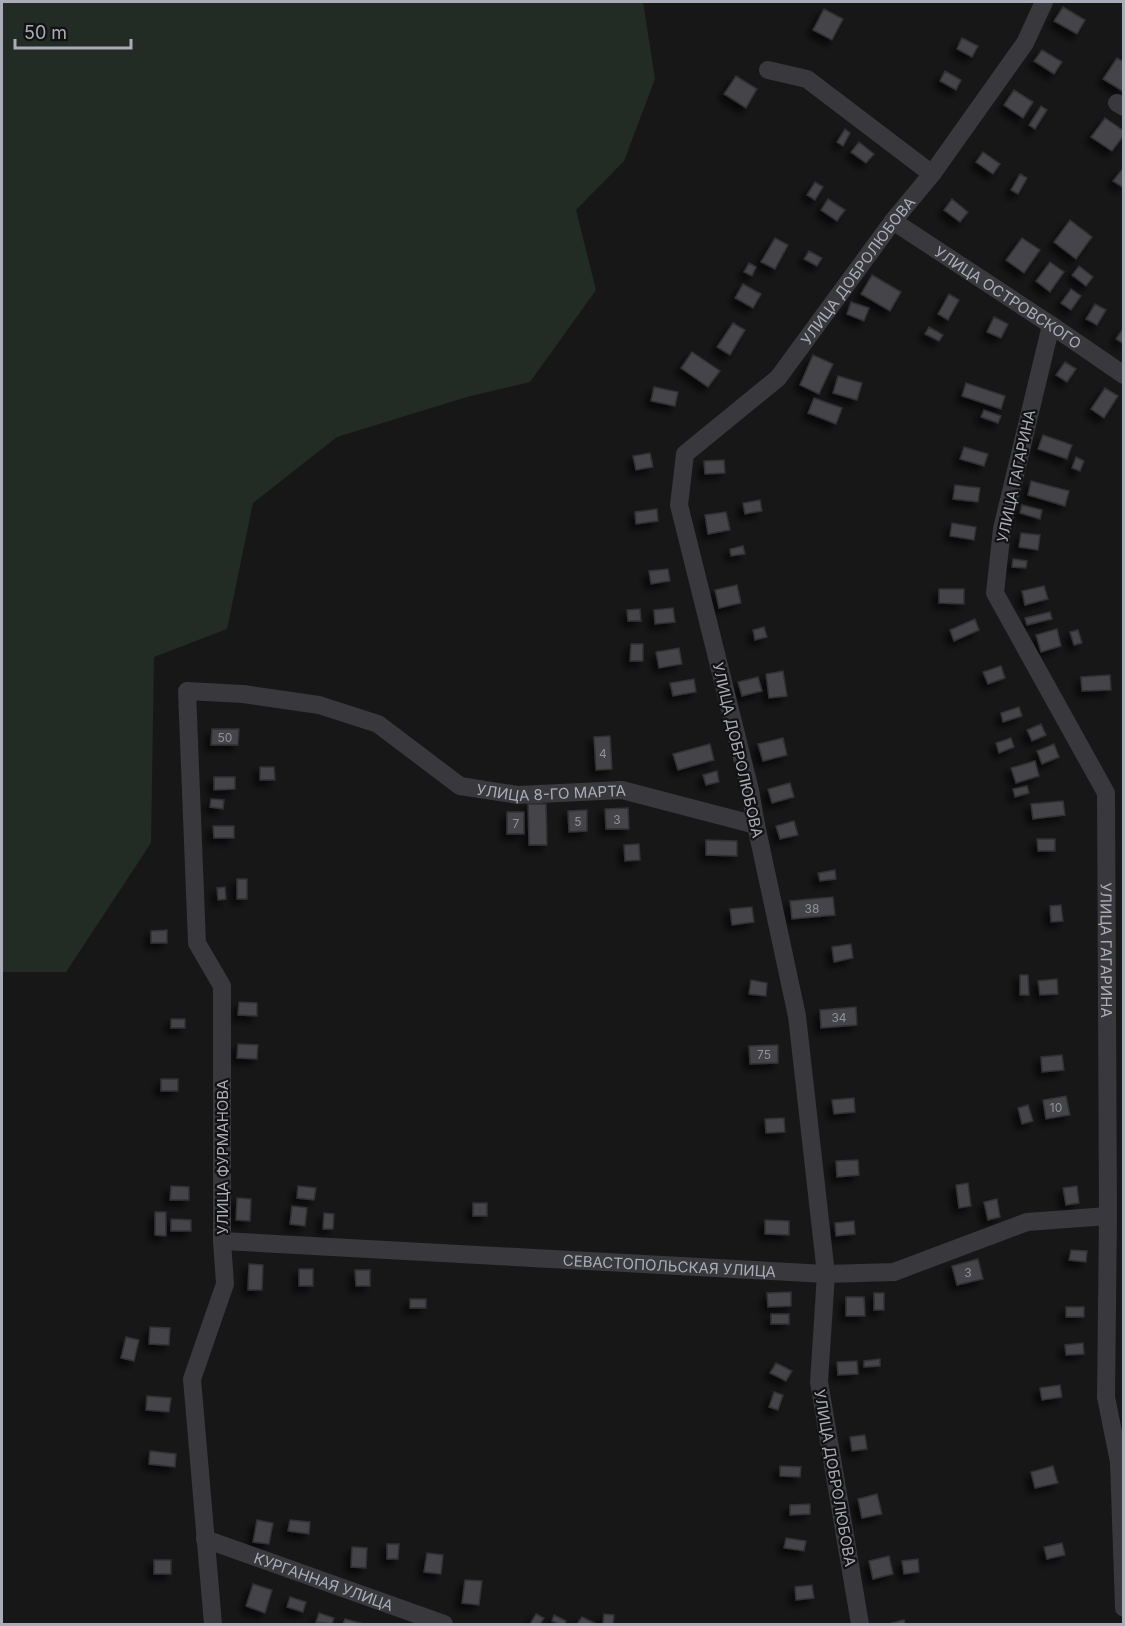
<svg xmlns="http://www.w3.org/2000/svg" width="1125" height="1626" viewBox="0 0 1125 1626" font-family="Inter,sans-serif">
<style>
.green{fill:#232b25}
.building{fill:#444448;stroke:#313134;stroke-width:1.5;filter:url(#shadow)}
.lines{fill:none;stroke-linecap:round;stroke-linejoin:round}
.minor{stroke:#38383d;stroke-width:18}
.labels{text-anchor:middle;dominant-baseline:central;stroke-width:4.5;stroke-linejoin:round;paint-order:stroke}
.number-label{font-size:12px;fill:#90939b}
.street-label{font-size:15px;fill:#aaadb7;stroke:#121213}
</style>
<defs>
<filter id="shadow"><feDropShadow dx="-5.5" dy="5.5" stdDeviation="3" flood-color="#0009"/></filter>
</defs>
<rect width="100%" height="100%" fill="#171718"/>
<path class="green" d="M2,2H643L655,79L624,161L576,210L596,290L530,382L467,397L337,437L253,503L227,629L154,657L151,843L66,972H2Z"/>
<path class="building" d="M1063,7L1085,20L1077,34L1054,21Z
M824,9L843,19L832,40L813,30Z
M962,38L978,46L972,57L957,49Z
M1042,50L1062,62L1054,74L1034,61Z
M1117,58L1124,62V92L1103,79Z
M945,71L961,80L956,90L940,81Z
M736,76L757,89L746,108L724,94Z
M1014,90L1033,102L1023,118L1004,105Z
M1041,106L1047,110L1035,129L1029,125Z
M1105,118L1124,131V135L1112,151L1091,137Z
M845,129L850,133L843,146L837,142Z
M859,142L874,154L866,163L851,152Z
M983,152L1000,164L993,174L976,162Z
M1124,167V188L1113,181Z
M1020,174L1027,178L1018,194L1011,190Z
M815,182L823,187L815,200L807,195Z
M828,199L845,210L837,221L821,210Z
M952,199L968,212L960,222L944,210Z
M1070,220L1092,237L1076,259L1054,242Z
M775,238L788,245L775,269L761,262Z
M1022,238L1040,250L1024,273L1006,260Z
M809,251L822,258L817,266L804,259Z
M1050,262L1064,272L1050,292L1036,281Z
M749,263L756,267L752,276L744,272Z
M1079,266L1093,277L1086,286L1072,275Z
M872,275L901,292L890,311L861,294Z
M743,284L761,294L753,308L735,298Z
M1071,289L1081,296L1071,310L1061,303Z
M949,294L959,300L948,320L938,314Z
M851,302L869,308L864,321L847,314Z
M1095,304L1106,310L1097,325L1086,319Z
M994,317L1008,324L1001,338L987,332Z
M733,323L745,330L730,355L717,347Z
M929,327L943,335L939,341L925,334Z
M1124,327V344L1116,339Z
M692,352L720,371L708,387L681,368Z
M813,355L833,364L819,394L800,385Z
M1065,362L1076,369L1067,382L1056,375Z
M838,376L862,383L857,400L833,393Z
M966,383L1005,396L1001,409L962,396Z
M654,387L678,392L675,406L651,401Z
M1105,388L1118,396L1104,418L1091,409Z
M814,398L842,408L836,424L808,413Z
M984,410L1001,416L998,423L981,417Z
M1043,435L1072,445L1067,459L1038,449Z
M964,447L988,454L984,466L960,459Z
M650,453L653,467L636,470L633,456Z
M1076,457L1084,461L1080,471L1072,468Z
M724,460L725,473L705,474L704,461Z
M1031,481L1069,491L1065,506L1028,495Z
M955,485L980,488L978,502L953,499Z
M760,500L762,511L745,514L743,503Z
M1022,505L1042,510L1040,519L1020,513Z
M657,509L658,521L636,524L635,512Z
M726,512L730,530L708,534L705,515Z
M952,523L976,527L974,540L950,536Z
M1021,533L1040,535L1038,550L1019,547Z
M743,546L745,554L731,556L730,549Z
M1013,559L1027,561L1026,568L1012,567Z
M668,569L670,581L651,584L649,571Z
M737,585L741,603L719,608L715,590Z
M1044,586L1048,599L1025,605L1022,591Z
M939,589H964V604L939,603Z
M673,608L675,622L655,624L654,610Z
M640,609L641,621H628L627,610Z
M1050,612L1052,619L1027,625L1025,618Z
M975,619L979,630L954,641L950,630Z
M764,627L767,637L755,640L753,630Z
M1057,629L1061,646L1041,652L1036,635Z
M1078,630L1082,643L1074,645L1070,632Z
M631,644H643V661H630Z
M679,648L682,664L659,668L656,652Z
M1001,666L1005,678L988,684L983,672Z
M783,671L787,696L769,698L766,674Z
M1110,675L1111,690L1082,691L1081,677Z
M758,677L762,691L742,696L738,682Z
M694,679L696,692L673,696L670,683Z
M1019,707L1022,716L1003,722L1001,713Z
M1041,724L1046,735L1032,741L1027,730Z
M212,729H239L238,745H211Z
M610,736L612,769L596,770L594,737Z
M783,738L787,755L763,761L758,744Z
M1011,738L1014,747L999,753L996,743Z
M710,744L714,760L678,770L673,754Z
M1054,744L1059,757L1042,764L1037,751Z
M1035,761L1039,776L1016,783L1011,768Z
M260,767H274L275,780H260Z
M717,771L719,782L706,785L703,775Z
M214,777H235V789L214,790Z
M790,783L794,797L772,803L768,789Z
M1027,786L1029,793L1015,797L1013,789Z
M211,799L224,800L223,809L210,807Z
M1063,801L1065,815L1033,819L1031,804Z
M528,804H546L547,845H529Z
M628,808L629,829H606L605,809Z
M587,810V831L569,832L568,811Z
M507,812H524V834H507Z
M794,821L798,835L780,839L776,826Z
M213,826H234V838H214Z
M1037,839H1055V851H1038Z
M706,840L737,841V856L706,855Z
M639,844L640,860L625,861L624,845Z
M835,870L836,879L820,881L818,873Z
M237,879H247V899H237Z
M225,887L226,899L218,900L217,888Z
M833,897L835,915L792,919L790,901Z
M1061,905L1063,921L1051,922L1050,906Z
M752,907L754,922L732,925L730,909Z
M167,930V943H151V931Z
M851,944L853,958L834,962L832,947Z
M1020,975H1028L1029,995H1020Z
M1057,979L1058,994L1040,995L1038,981Z
M751,980L767,983L766,996L749,994Z
M239,1002L257,1003V1016L238,1015Z
M856,1007L857,1025L821,1028L820,1010Z
M171,1019H185V1028H171Z
M238,1044L258,1045L257,1059L237,1058Z
M778,1045V1063L750,1064L749,1046Z
M1062,1055L1064,1070L1042,1072L1041,1057Z
M161,1079H178V1091H161Z
M1066,1096L1070,1115L1046,1119L1043,1100Z
M854,1098L855,1112L834,1114L832,1100Z
M1028,1105L1033,1121L1022,1124L1018,1108Z
M784,1118L785,1132L766,1133L765,1119Z
M858,1160L859,1175L837,1177L836,1161Z
M968,1183L971,1206L959,1208L956,1185Z
M171,1186L189,1187V1200H170Z
M298,1186L316,1188L314,1200L297,1198Z
M1077,1186L1079,1203L1066,1205L1063,1188Z
M237,1198L251,1199L250,1221L236,1220Z
M997,1199L1000,1217L988,1220L984,1202Z
M473,1203H487V1216H473Z
M292,1206L307,1208L305,1226L290,1224Z
M155,1212H166V1236L155,1235Z
M324,1213L334,1214L333,1229H323Z
M171,1219L191,1220V1231H171Z
M765,1220L789,1221V1235L765,1234Z
M854,1221L855,1234L836,1236L835,1223Z
M1071,1250L1087,1251L1086,1262L1069,1260Z
M978,1259L983,1279L957,1285L952,1266Z
M249,1264L263,1265L262,1290H248Z
M299,1269H313V1286H299Z
M355,1270H370V1286H356Z
M791,1292V1306L768,1307L767,1293Z
M874,1293H884V1310H874Z
M846,1297H864L865,1316H846Z
M410,1299H426V1308H410Z
M1066,1307H1084V1317H1066Z
M771,1314H789V1324H771Z
M150,1327L170,1328L169,1345L149,1344Z
M126,1337L139,1340L134,1361L121,1358Z
M1083,1343L1084,1354L1066,1355L1065,1345Z
M880,1359V1366L864,1367V1361Z
M857,1361L858,1374L838,1375L837,1362Z
M776,1363L792,1371L786,1381L770,1373Z
M1060,1385L1062,1397L1042,1400L1040,1388Z
M774,1392L783,1395L778,1410L769,1407Z
M147,1396L171,1398L169,1412L146,1410Z
M865,1435L867,1449L852,1451L850,1437Z
M150,1451L176,1454L175,1467L149,1464Z
M780,1466L801,1467L800,1477L780,1476Z
M1053,1466L1058,1483L1035,1488L1031,1472Z
M877,1494L882,1514L862,1518L858,1499Z
M810,1504V1514L790,1515V1505Z
M257,1520L273,1523L269,1544L253,1542Z
M290,1520L310,1522L309,1534L288,1531Z
M786,1538L806,1541L804,1551L784,1548Z
M1062,1543L1065,1555L1047,1559L1044,1547Z
M387,1544H399L398,1559H387Z
M352,1547L367,1548L366,1568L351,1567Z
M427,1553L443,1555L441,1574L424,1572Z
M889,1556L893,1574L873,1579L869,1561Z
M918,1559L919,1572L904,1574L902,1561Z
M154,1560H171V1574H154Z
M465,1580L482,1581L479,1605L462,1603Z
M253,1584L272,1590L265,1613L246,1606Z
M812,1585L814,1598L796,1600L795,1587Z
M290,1597L306,1602L303,1612L287,1607Z
M319,1613L334,1618L332,1624L316,1622Z
M536,1614L544,1618L540,1624H530Z
M604,1614L614,1615L613,1624H603Z
M554,1615L566,1621L565,1624H559L552,1621Z
M582,1617L596,1624H577Z
M345,1619L364,1624H343Z
M904,1620L905,1624H888Z"/>
<g class="lines">
<g class="minor">
<path d="M768,70L807,79L932,174"/>
<path d="M1117,103L1124,107"/>
<path id="s1" d="M893,221L1051,325L1124,375"/>
<path id="s2" d="M1051,325L1002,529L995,593L1106,793L1108,1216L1106,1397L1119,1462L1124,1608"/>
<path id="s3" d="M222,1241L826,1274L894,1272L1027,1222L1108,1216"/>
<path id="s4" d="M205,1539L444,1624"/>
<path id="s5" d="M213,1624L192,1379L225,1284L222,1241V986L197,943L187,691L243,694L319,705L378,724L460,786L518,795L622,790L756,825"/>
<path id="s6" d="M860,1624L819,1382L826,1274L797,1016L756,825L750,790L679,505L685,454L778,378L893,221L932,174L1025,43L1044,2"/>
</g>
</g>
<g class="labels">
<g class="number-label">
<text x="225" y="737">50</text>
<text x="603" y="753">4</text>
<text x="617" y="819">3</text>
<text x="578" y="821">5</text>
<text x="516" y="823">7</text>
<text x="812" y="908">38</text>
<text x="839" y="1017">34</text>
<text x="764" y="1054">75</text>
<text x="1056" y="1107">10</text>
<text x="968" y="1272">3</text>
</g>
<g class="street-label">
<text stroke="none"><textPath href="#s6" startOffset="1443">УЛИЦА ДОБРОЛЮБОВА</textPath></text>
<text stroke="none"><textPath href="#s1" startOffset="138">УЛИЦА ОСТРОВСКОГО</textPath></text>
<text transform="translate(1016 476) rotate(-78)">УЛИЦА ГАГАРИНА</text>
<text transform="translate(738 750) rotate(77)">УЛИЦА ДОБРОЛЮБОВА</text>
<text stroke="none"><textPath href="#s5" startOffset="1336">УЛИЦА 8-ГО МАРТА</textPath></text>
<text stroke="none"><textPath href="#s2" startOffset="660">УЛИЦА ГАГАРИНА</textPath></text>
<text transform="translate(222 1157) rotate(-90)">УЛИЦА ФУРМАНОВА</text>
<text stroke="none"><textPath href="#s3" startOffset="448">СЕВАСТОПОЛЬСКАЯ УЛИЦА</textPath></text>
<text transform="translate(835 1478) rotate(80)">УЛИЦА ДОБРОЛЮБОВА</text>
<text stroke="none"><textPath href="#s4" startOffset="126">КУРГАННАЯ УЛИЦА</textPath></text>
</g>
</g>
<rect width="1125" height="1626" fill="none" stroke="#aaadb7" stroke-width="6"/>
<path d="M15 39v9h116v-9" fill="none" stroke="#aaadb7" stroke-width="3"/>
<text x="24" y="39" font-size="18" fill="#aaadb7" stroke="#121213" stroke-width="4.5" paint-order="stroke">50 m</text>
</svg>
